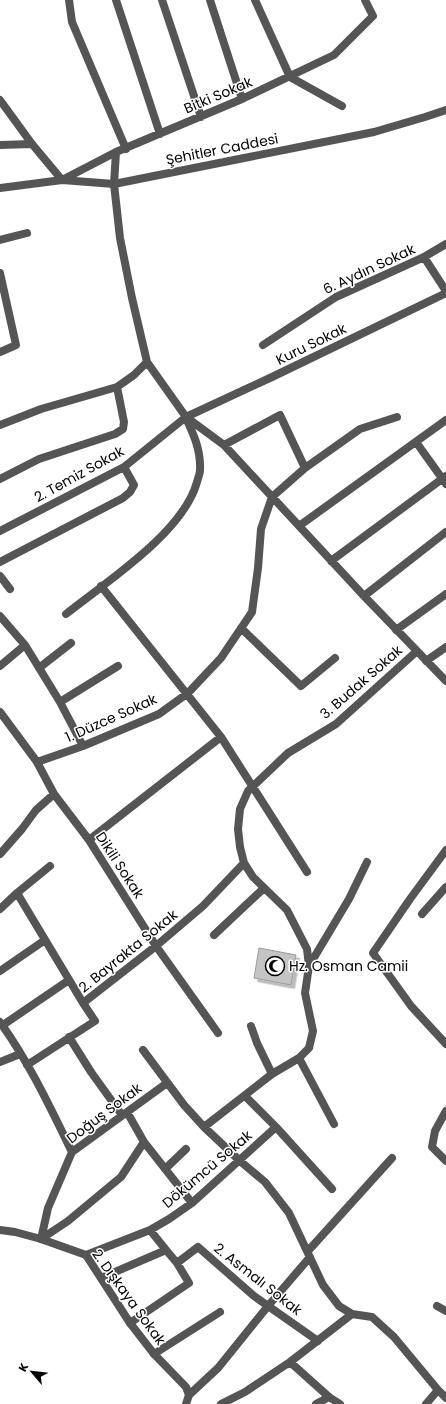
<svg xmlns="http://www.w3.org/2000/svg" width="446" height="1404" viewBox="0 0 446 1404" font-family="Poppins,sans-serif">
<style>
.building{fill:#c4c4c4;stroke:#999;filter:url(#shadow)}
.lines{fill:none;stroke-linecap:round;stroke-linejoin:round}
.minor{stroke:#555;stroke-width:8}
.tertiary{stroke:#555;stroke-width:8}
.labels{text-anchor:middle;dominant-baseline:central;stroke-width:3;stroke-linejoin:round;paint-order:stroke}
.street-label{font-size:14px;fill:#000;stroke:#fff}
.poi-label{font-size:14px;fill:#000;stroke:#fff;text-anchor:start}
</style>
<defs>
<filter id="shadow"><feDropShadow dx="3.5" dy="3.5" stdDeviation="0" flood-color="#0004"/></filter>
</defs>
<rect width="100%" height="100%" fill="#fff"/>
<path class="building" d="M259,948L296,955L291,985L254,978Z"/>
<g class="lines">
<path class="minor" d="M69,0L72,22L126,149
M116,0L160,134
M162,0L201,117
M210,0L242,99
M255,0L290,77L342,106
M0,100L32,144L62,180L116,152L242,99L334,55L373,16L365,0
M0,145L32,144
M116,152L114,184L120,238L132,298L147,362L186,417L224,445L364,596L446,681
M0,240L27,233
M424,257L446,291
M0,273L16,345L0,352
M263,345L336,297L424,257L446,244
M0,425L41,409L117,387L134,375L147,362
M416,442L446,484
M305,468L360,429L397,417
M0,479L39,459L115,434L123,429L124,422L117,387
M299,526L446,420
M0,531L124,467L186,417L272,377L446,293
M331,561L446,476
M0,562L123,498L130,492L134,485L124,467
M0,576L10,589
M101,586L221,737L307,872
M364,596L446,532
M66,614C106,582 183,533 197,482C198,478 200,474 200,470C201,451 194,435 186,418
M0,616L25,645L60,702L83,746
M241,628L301,686L335,658
M396,630L446,594
M426,661L446,647
M0,666L25,645
M39,668L71,643
M60,702L118,666
M0,712L37,762L54,794L89,840L156,946L218,1033
M37,762L83,746L159,714L188,693L221,658L252,612L258,568L261,529L272,497L305,468L280,415L224,445
M89,840L221,737
M446,850L410,899L373,953L411,1006L446,1044
M0,854L22,829L36,810L54,794
M17,893L83,1003
M0,909L17,893L50,866
M422,914L446,887
M214,935L264,888
M309,966L349,899L367,862
M0,971L45,940
M0,1022C29,1062 50,1107 72,1152
M3,1025L69,980
M251,1026L257,1043L272,1074
M69,1037L91,1072L122,1115
M143,1050L184,1105L204,1127L240,1161L265,1182L289,1213L323,1285L339,1306L352,1314L372,1317L394,1337L438,1390L446,1398
M299,1058L334,1124
M0,1062L20,1054
M27,1065L95,1021L83,1003L156,946L203,906L244,863
M245,1096L276,1127L332,1189
M446,1111L435,1131L432,1147L446,1161
M127,1112L144,1142L192,1203
M204,1127L272,1074L299,1058L309,1048L313,1031L305,993L309,966L307,949L287,910L253,877L244,863L240,847L238,829L240,809L248,791L288,753L336,724L417,651
M165,1169L186,1149
M150,1230L166,1250
M41,1239L48,1208L72,1152L167,1083
M41,1239L68,1221L121,1177L144,1142
M308,1251L392,1158
M86,1255L150,1230L169,1219L192,1203L276,1127
M101,1278L166,1250L177,1263L198,1247L254,1296L318,1341
M437,1306L446,1311
M130,1323L189,1283L177,1263
M154,1354L220,1312
M290,1362L329,1397L340,1404
M189,1395L218,1368L268,1306L310,1257
M221,1404L245,1392L290,1362L352,1314
M316,1404L329,1397
M426,1404L438,1390"/>
<path class="tertiary" d="M0,188L62,180L114,184L374,132L425,117L446,110
M0,1230L15,1232L41,1239L86,1255L130,1323L154,1354L186,1387L189,1395L186,1404"/>
</g>
<defs>
<g id="mosque-ring" transform="scale(1)"><circle r="9.5" fill="#fff" stroke="#000" stroke-width="1.5"/><path d="M3.5-4.9A6 6 0 1 0 3.5 4.9A5 5 0 1 1 3.5-4.9Z" fill="#000"/></g>
</defs>
<g fill-rule="evenodd">
<use href="#mosque-ring" x="275" y="966"/>
</g>
<g class="labels">
<g class="street-label">
<text transform="translate(218 95) rotate(-23)">Bitki Sokak</text>
<text transform="translate(222 149) rotate(-11)">Şehitler Caddesi</text>
<text transform="translate(369 269) rotate(-25)">6. Aydın Sokak</text>
<text transform="translate(311 344) rotate(-26)">Kuru Sokak</text>
<text transform="translate(79 474) rotate(-29)">2. Temiz Sokak</text>
<text transform="translate(361 682) rotate(-41)">3. Budak Sokak</text>
<text transform="translate(111 718) rotate(-24)">1. Düzce Sokak</text>
<text transform="translate(120 865) rotate(57)">Dikili Sokak</text>
<text transform="translate(128 951) rotate(-39)">2. Bayrakta Sokak</text>
<text transform="translate(104 1113) rotate(-37)">Doğuş Sokak</text>
<text transform="translate(207 1169) rotate(-40)">Dökümcü Sokak</text>
<text transform="translate(258 1279) rotate(38)">2. Asmalı Sokak</text>
<text transform="translate(129 1297) rotate(54)">2. Dışkaya Sokak</text>
</g>
<g class="poi-label">
<text x="289" y="966">Hz. Osman Camii</text>
</g>
</g>
<g transform="translate(32 1372) rotate(298)" stroke="#ffffff" stroke-width="3" paint-order="stroke">
<path d="M0-3L7 15L0 10L-7 15Z" fill="#000000"/>
<text y="-6" font-size="11" font-weight="bold" text-anchor="middle" fill="#000000">K</text>
</g>
</svg>
